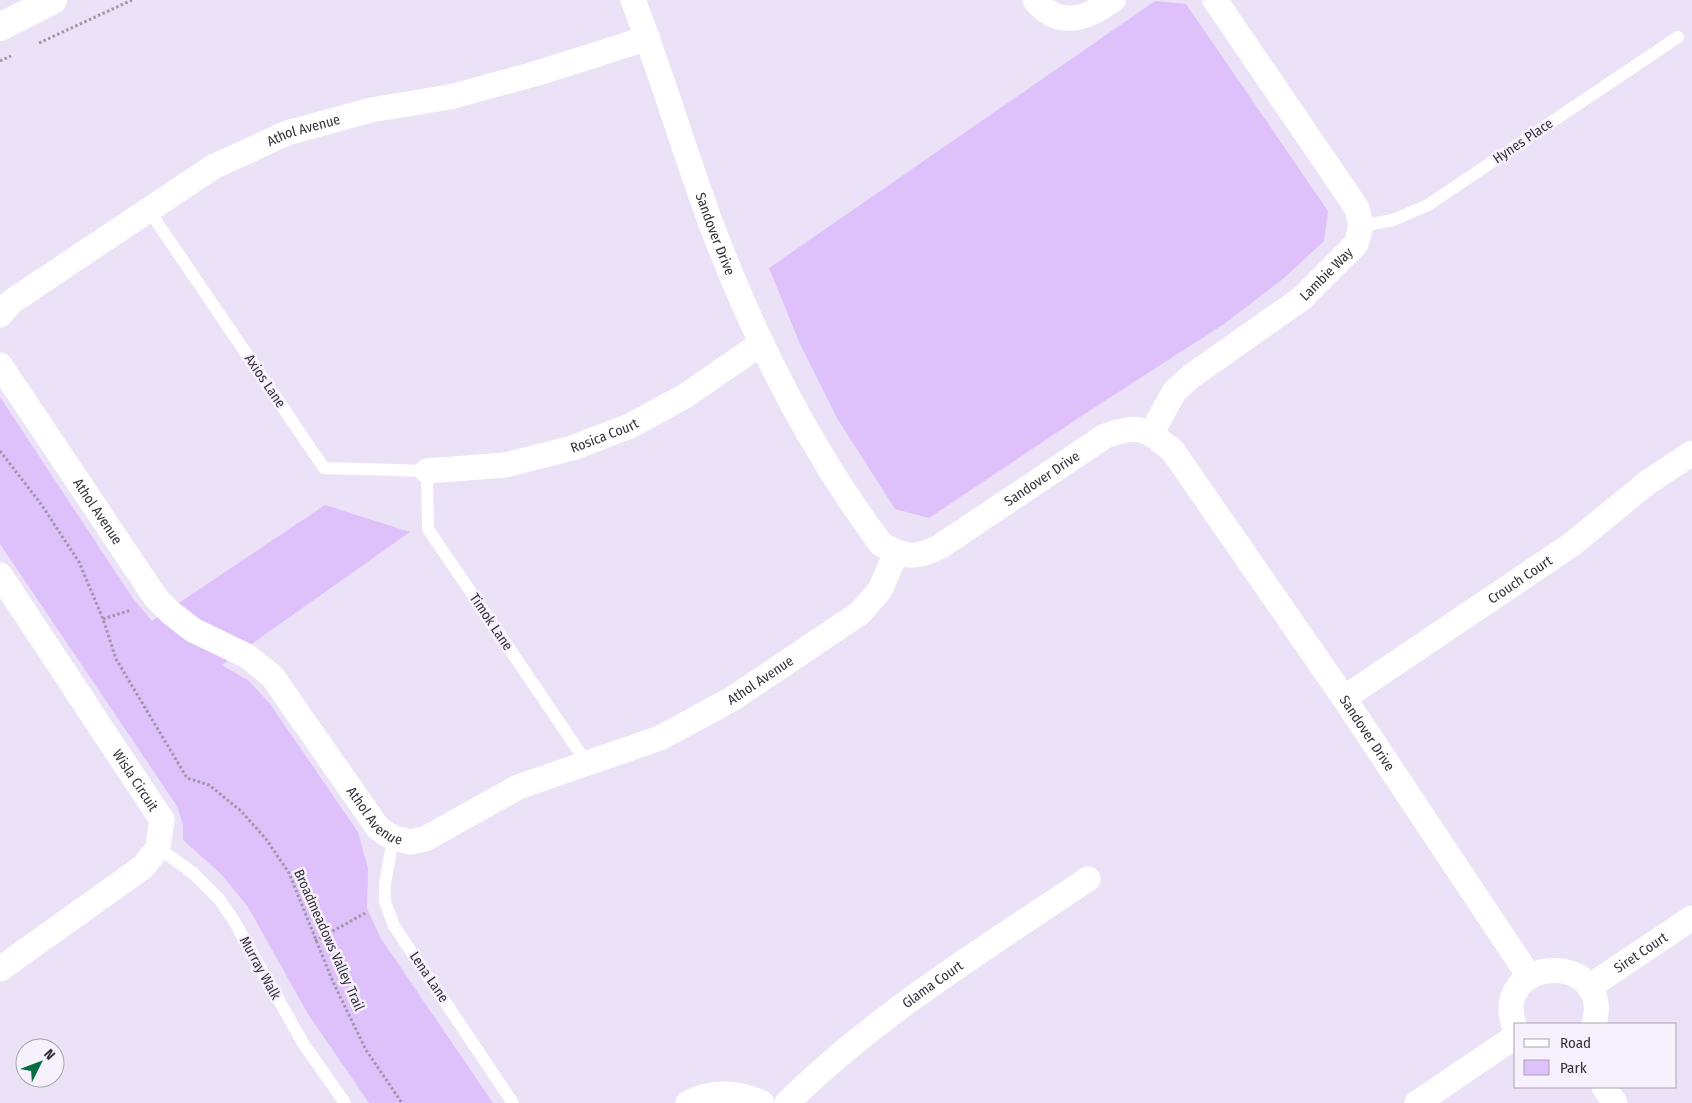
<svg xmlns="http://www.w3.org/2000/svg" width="1692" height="1103" viewBox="0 0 1692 1103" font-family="'Fira Sans Condensed',sans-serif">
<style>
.green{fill:#dec0fb}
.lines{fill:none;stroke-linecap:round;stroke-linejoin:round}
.path{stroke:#9f97a7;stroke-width:3;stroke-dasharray:2.5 2.5;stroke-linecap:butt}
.service{stroke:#fff;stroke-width:12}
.minor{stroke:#fff;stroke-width:25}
.tertiary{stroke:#fff;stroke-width:28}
.labels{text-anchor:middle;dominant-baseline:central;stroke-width:5;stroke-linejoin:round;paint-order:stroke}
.street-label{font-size:14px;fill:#353139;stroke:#f7f1fe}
</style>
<rect width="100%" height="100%" fill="#ece2f7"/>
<path class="green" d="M1155,1L1186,4L1328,211L1324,241L1284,278L1224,324L1089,411L929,518L895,509L837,418L800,344L769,268Z
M0,397L132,597L152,621L325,505L410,532L222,665L249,681L270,704L358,832L368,868L367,908L380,937L493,1103H369L308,1014L248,907L221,874L183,840V825L177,806L0,544Z"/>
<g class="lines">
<path class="path" d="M39,43L132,0
M0,61L11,56
M0,451L41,504L79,562L103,619L116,659L187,778L209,785L241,811L266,839L289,873L333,982L366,1050L402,1103
M103,619L131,610
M315,941L367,912"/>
<path class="service" d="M148,209L324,468L427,471L428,529L587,763
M1361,226L1393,220L1428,205L1678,37
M393,838L385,884V902L394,926L513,1103
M158,848L193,873L219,899L233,919L303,1043L345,1103"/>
<g class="minor">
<path id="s1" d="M633,0C661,72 682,145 709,218C751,332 808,446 881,544C905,558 916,559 941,546L1105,436C1140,424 1145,428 1173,451L1344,698L1529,976"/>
<path d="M1035,0C1059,29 1087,19 1113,0"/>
<path id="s2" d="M0,315L11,302L213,167L287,133L371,110L450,97L538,73L648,38"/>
<path id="s3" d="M0,365L156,598L171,613L193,630L247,656L272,676L378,828L393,838L411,842L425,839L518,787L660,738L732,699L860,613L880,590L896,553"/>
<path id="s4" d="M1151,434L1174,392L1190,377L1301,299L1356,244L1361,226L1357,209L1348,195L1215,0"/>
<path id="s5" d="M427,471L506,465L572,448L630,426L685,396L762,343"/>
<path id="s6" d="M0,575L162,820L158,848L143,867L0,969"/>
<path id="s7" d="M1344,698L1571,545L1647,483L1692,453"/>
<path id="s8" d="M1589,987L1692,918"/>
<path d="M1516,1031C1485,954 1615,949 1594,1024"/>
<path d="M1604,1087L1615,1103"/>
<path d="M688,1103C712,1090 738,1092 762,1103"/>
<path id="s9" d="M787,1103C876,1015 984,949 1088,879"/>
<path d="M1417,1103L1516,1036"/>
</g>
<path class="tertiary" d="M0,27L53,0"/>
</g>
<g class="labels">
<g class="street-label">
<text stroke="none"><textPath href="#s2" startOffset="358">Athol Avenue</textPath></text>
<text transform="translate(1523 141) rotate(-34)">Hynes Place</text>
<text stroke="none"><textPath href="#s1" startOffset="248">Sandover Drive</textPath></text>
<text stroke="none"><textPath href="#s4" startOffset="241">Lambie Way</textPath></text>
<text transform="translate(265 381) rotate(56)">Axios Lane</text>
<text stroke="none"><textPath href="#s5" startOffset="182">Rosica Court</textPath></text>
<text stroke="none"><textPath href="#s1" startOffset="786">Sandover Drive</textPath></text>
<text stroke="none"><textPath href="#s3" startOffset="176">Athol Avenue</textPath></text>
<text stroke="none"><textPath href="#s7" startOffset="212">Crouch Court</textPath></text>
<text transform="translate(491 622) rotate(56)">Timok Lane</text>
<text stroke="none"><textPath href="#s3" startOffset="1030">Athol Avenue</textPath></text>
<text stroke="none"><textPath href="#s1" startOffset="1280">Sandover Drive</textPath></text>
<text stroke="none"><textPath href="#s6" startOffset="246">Wisla Circuit</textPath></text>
<text stroke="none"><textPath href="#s3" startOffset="596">Athol Avenue</textPath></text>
<text transform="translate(329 940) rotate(66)">Broadmeadows Valley Trail</text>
<text stroke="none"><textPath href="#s8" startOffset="62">Siret Court</textPath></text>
<text transform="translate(260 968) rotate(61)">Murray Walk</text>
<text transform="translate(429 977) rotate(56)">Lena Lane</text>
<text stroke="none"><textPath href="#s9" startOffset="188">Glama Court</textPath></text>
</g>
</g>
<rect x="1514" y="1023" width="162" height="65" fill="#f7f1fe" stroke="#a9a4af"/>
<rect x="1524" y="1039" width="25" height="8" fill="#ffffff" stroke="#a9a4af"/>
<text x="1560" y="1048" font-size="15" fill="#353139">Road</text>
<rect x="1524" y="1060" width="25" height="15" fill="#dec0fb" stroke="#a9a4af"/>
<text x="1560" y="1073" font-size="15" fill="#353139">Park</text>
<g transform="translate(40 1063) rotate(48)"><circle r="24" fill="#f7f1fe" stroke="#a9a4af"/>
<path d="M0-4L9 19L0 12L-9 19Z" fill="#086c42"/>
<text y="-8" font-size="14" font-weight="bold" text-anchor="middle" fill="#353139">N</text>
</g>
</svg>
